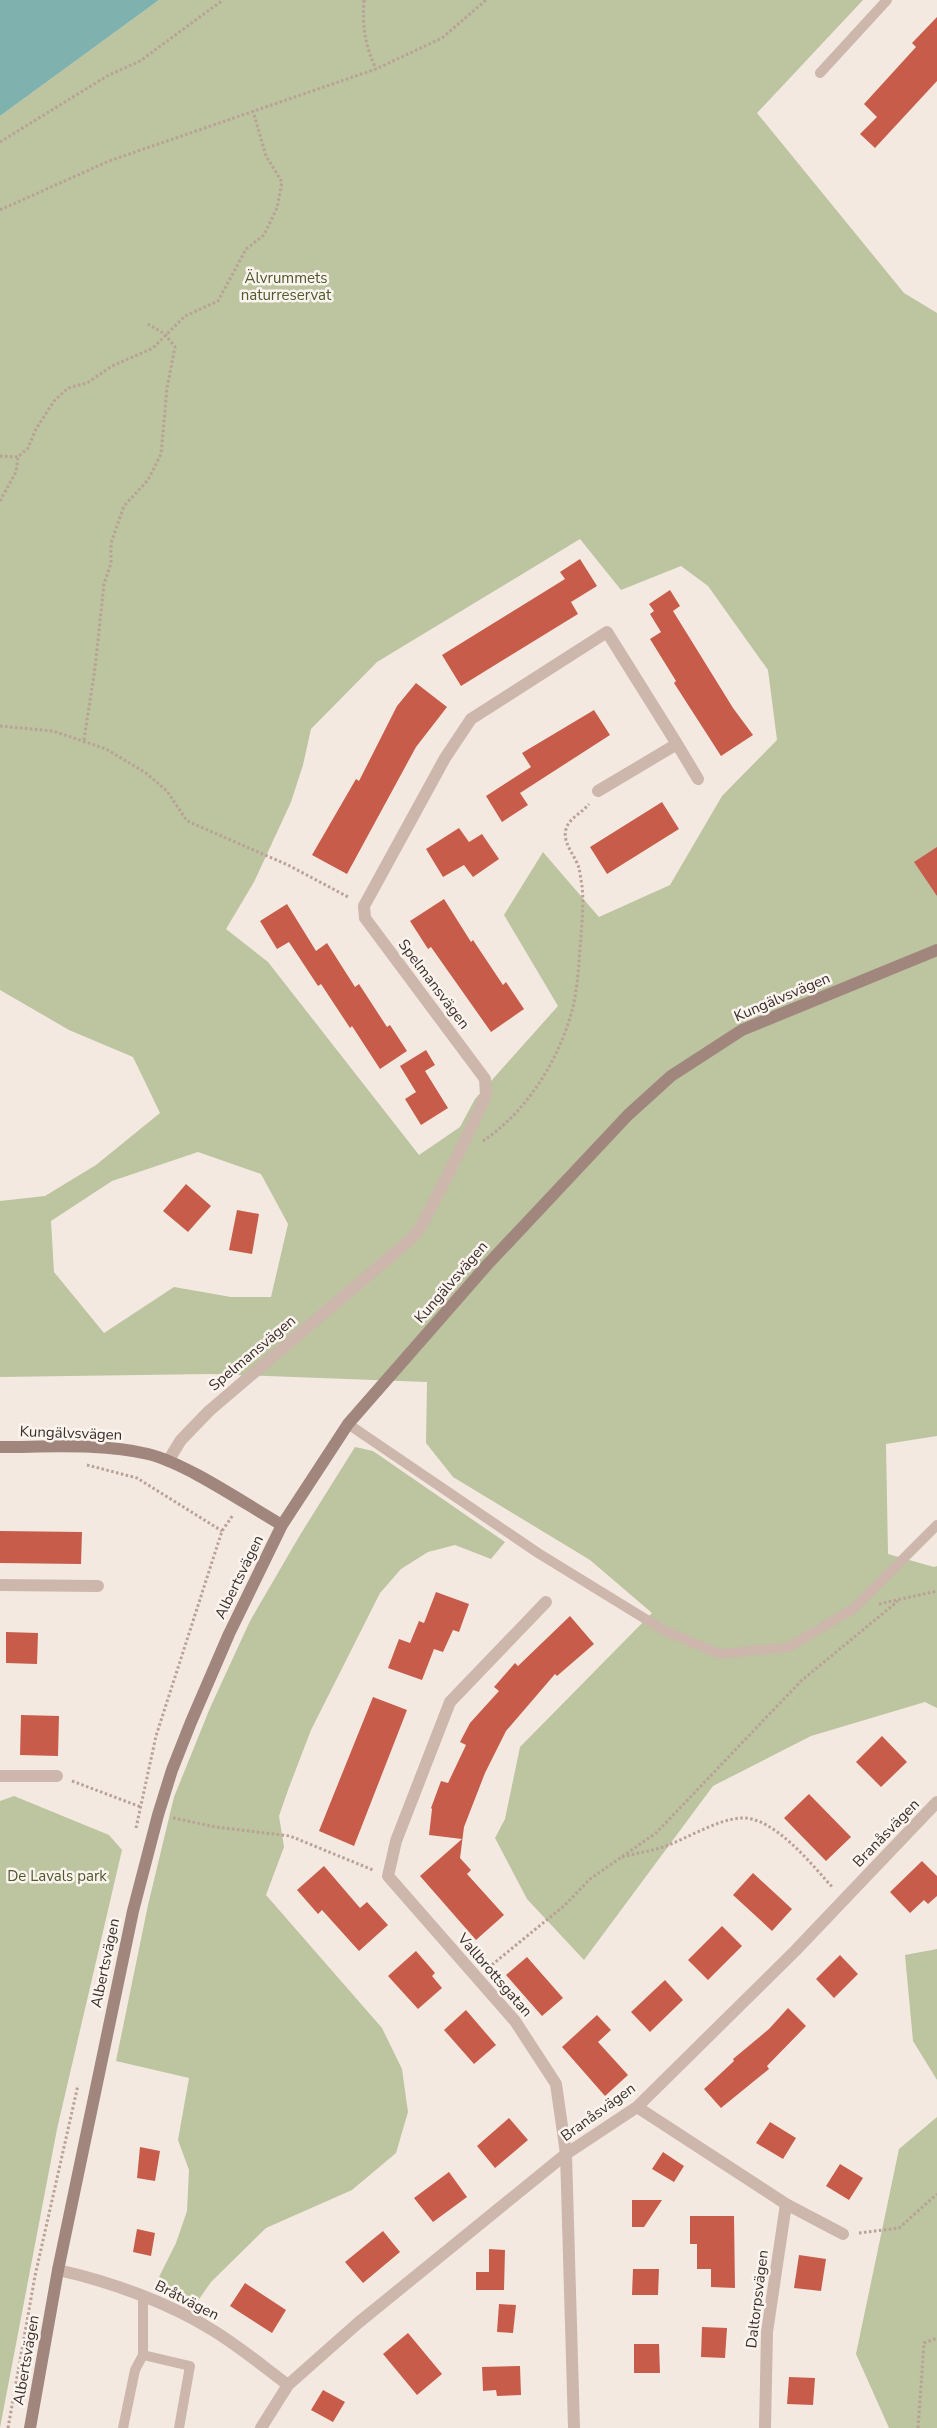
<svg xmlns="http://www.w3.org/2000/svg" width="937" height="2428" viewBox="0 0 937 2428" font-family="'Nunito Sans',sans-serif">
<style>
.green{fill:#bcc4a0;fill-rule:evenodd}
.water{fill:#7fb2af}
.building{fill:#c85c4a}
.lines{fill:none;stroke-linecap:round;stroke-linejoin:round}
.path{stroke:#b9a196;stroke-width:3;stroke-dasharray:2.5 2.5;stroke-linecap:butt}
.lane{stroke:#cdb7ac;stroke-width:10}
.street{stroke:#cdb7ac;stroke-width:12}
.secondary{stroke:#a1867d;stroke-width:12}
.labels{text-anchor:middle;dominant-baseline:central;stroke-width:5;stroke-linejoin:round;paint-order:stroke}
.park-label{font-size:15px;fill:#4e5a2e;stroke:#fbf4ee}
.street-label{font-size:15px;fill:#3b2e2b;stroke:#fbf4ee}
</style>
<rect width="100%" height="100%" fill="#f4e9e1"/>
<path class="green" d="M159,0H863L757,113L904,293L937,313V1436L886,1444L888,1554L934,1567L937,1566V1708L925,1702L811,1736L713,1786L584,1960L527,1899L495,1838L505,1819L520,1747L652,1613L590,1560L453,1477L426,1443L427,1382L211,1374L0,1377V1201L45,1196L96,1165L160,1113L133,1057L69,1030L0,990V116ZM580,539L621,590L681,566L708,586L768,670L777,740L722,796L670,885L599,917L543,852L504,915L558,1006L475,1099L460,1127L419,1155L268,962L226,929L254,882L291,802L303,765L311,729L377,662ZM198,1152L261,1174L288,1224L271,1297H231L174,1287L104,1333L54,1272L51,1221L112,1181Z
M355,1447L373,1451L505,1542L491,1559L455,1545L428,1552L401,1569L380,1593L311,1730L288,1790L279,1816L284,1847L266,1895L382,2028L402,2069L408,2112L396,2153L352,2190L266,2228L211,2282L195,2305L156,2283L176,2243L187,2211L189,2170L178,2140L189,2078L116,2061L148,1905L174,1797L210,1708L250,1621L300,1535Z
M14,1796L109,1835L122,1850L57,2129L0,2428V1801Z
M937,1949V2080L913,2041L905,1955Z
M937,2117V2428H889L856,2354L899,2149Z"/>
<path class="water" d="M0,0H159L0,116Z"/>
<path class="building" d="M937,17V81L875,148L860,134L877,117L864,104L916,47L912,43Z
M580,559L597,586L571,602L578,614L461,686L442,655L565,579L560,572Z
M670,590L680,606L673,611L733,708L753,735L721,756L674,683L676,681L650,639L661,632L650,614L654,611L649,604Z
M416,683L447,707L416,747L347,874L312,855L356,779L359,781L397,706Z
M594,710L610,735L520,793L528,805L502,822L486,796L531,767L522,753Z
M662,802L679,829L607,874L590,847Z
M459,828L469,842L482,834L499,859L473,877L464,865L443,877L426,849Z
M937,847V896L914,862Z
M444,899L471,942L473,940L503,985L506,982L524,1009L491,1032L431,947L428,949L410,921Z
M287,904L316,951L327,943L355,987L359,984L387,1027L390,1025L407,1051L380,1069L352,1026L350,1028L321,984L318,986L289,942L277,949L260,921Z
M426,1050L435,1065L425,1071L448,1108L421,1125L405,1099L416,1092L400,1066Z
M186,1184L211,1206L188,1232L163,1211Z
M237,1210L259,1214L252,1254L229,1250Z
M0,1531L82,1532L81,1564L0,1563Z
M436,1592L469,1604L459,1632L453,1630L443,1652L434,1649L422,1680L388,1668L399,1639L410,1643L419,1621L424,1623Z
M570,1616L594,1644L557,1676L555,1674L506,1731L485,1773L464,1827L460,1858L471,1870L467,1874L504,1915L476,1940L420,1876L462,1839L429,1835L432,1809L431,1808L441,1781L448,1783L466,1745L460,1742L470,1723L499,1691L494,1687L515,1663L518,1666Z
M6,1632L38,1633L37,1664L6,1663Z
M373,1697L407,1710L354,1846L319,1831Z
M21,1715L59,1716L58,1756L20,1755Z
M882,1736L907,1762L881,1787L856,1762Z
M809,1794L851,1837L826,1861L784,1818Z
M922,1861L937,1876V1896L928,1904L924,1900L910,1913L890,1892Z
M324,1866L360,1908L367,1902L388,1925L359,1951L322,1910L318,1914L297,1890Z
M753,1873L792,1909L772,1931L733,1895Z
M722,1926L742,1946L708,1980L688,1960Z
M416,1951L435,1973L432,1976L442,1988L418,2009L388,1976Z
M840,1955L858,1974L834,1998L816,1979Z
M527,1957L563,1998L542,2016L506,1975Z
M665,1980L683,2000L650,2032L631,2012Z
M788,2008L806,2026L767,2066L769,2069L721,2108L704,2089L734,2061L733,2059L769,2029Z
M466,2010L496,2045L474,2064L444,2030Z
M597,2015L611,2030L598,2042L628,2075L605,2096L562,2047Z
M509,2118L528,2140L495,2168L477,2146Z
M770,2122L796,2138L783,2159L756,2143Z
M140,2147L160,2151L155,2181L137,2178Z
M663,2152L684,2166L674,2182L652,2169Z
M840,2164L863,2178L849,2200L826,2186Z
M449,2172L467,2197L433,2222L414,2198Z
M632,2200H662L644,2227H632Z
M690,2216H734L735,2288L711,2287V2269H697V2244H690Z
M137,2229L155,2233L151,2256L133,2252Z
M383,2231L400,2252L363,2283L345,2262Z
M489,2249L505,2250L504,2290H476V2272H489Z
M799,2255L826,2259L821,2291L794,2288Z
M633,2269H659L658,2295H632Z
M245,2283L286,2310L272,2333L230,2306Z
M499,2304L516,2305L513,2333L497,2332Z
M702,2327L727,2328L725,2358L701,2357Z
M408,2333L442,2374L417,2395L383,2354Z
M634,2344H659L660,2373H634Z
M520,2366L521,2395L497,2396L496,2390L483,2391L482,2367Z
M789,2377L815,2378L813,2405L787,2404Z
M323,2390L345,2402L333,2422L311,2410Z"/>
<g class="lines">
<path class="path" d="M364,0C362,26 365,45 376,69
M0,142L107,76L140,61L223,0
M0,210L109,161L376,69L442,38L486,0
M0,456L18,457
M0,501L16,472L18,457L28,448L36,429L54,401L68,388L87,383L112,366L153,348L185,316L218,301L246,249L264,235L277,208L282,182L266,156L253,111
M0,726L53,731L106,749L146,773L167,791L187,821L288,865L350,898
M84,740L95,668L104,584L111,563V543L124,506L148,480L161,454L167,388L175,347L165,334L146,323
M483,1141C526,1112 558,1062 572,1011C578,987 579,961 581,936C582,920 584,903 582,886C581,880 580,873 579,868C575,855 562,843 566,829C569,818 582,813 589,804
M87,1465L137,1478L222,1531
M879,1604L937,1591
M72,1781L141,1807
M173,1818L216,1827L290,1836L373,1870
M136,1828L156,1736L222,1531L233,1515
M622,1857C637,1853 652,1851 666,1846C690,1837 716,1820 741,1818C774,1816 813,1866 833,1888
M488,1968L565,1905L590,1879L656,1833L801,1681L898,1601
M859,2233L899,2228L937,2194
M8,2428L35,2276L78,2085
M918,2428L924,2343L937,2338"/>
<path class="lane" d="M820,73L887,0
M348,1424L538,1553L665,1631L720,1654L789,1647L853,1609L937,1525
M143,2296V2355L190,2366L179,2428
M123,2428L135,2370L143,2355"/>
<path class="street" d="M677,744L698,779
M168,1461L181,1440L209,1411L411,1239L422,1225L459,1153L486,1095L485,1079L365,918L364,906L445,758L471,719L607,632L677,744L598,791
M0,1585L98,1586
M546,1602L450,1702L396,1841L388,1876L515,2021L556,2084L566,2154L574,2428
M0,1776H57
M637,2107L786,2204L843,2234
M58,2270C109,2281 170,2303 214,2331C240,2347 264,2367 288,2385
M261,2428L288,2385L358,2323L566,2154L637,2107L795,1951L937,1802
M765,2428L767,2332L786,2204"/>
<path class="secondary" d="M0,1447C48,1447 101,1443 148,1454C188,1464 245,1504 282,1525
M30,2428L58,2270L133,1911L158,1815L172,1770L191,1722L229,1634L282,1525L348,1424L487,1265L628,1115L671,1076L742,1030L937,950"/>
</g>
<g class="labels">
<g class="park-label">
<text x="286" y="278">Älvrummets<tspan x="286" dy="17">naturreservat</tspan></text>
<text x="57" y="1876">De Lavals park</text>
</g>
<g class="street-label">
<text transform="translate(434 984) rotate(53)">Spelmansvägen</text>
<text transform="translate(782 997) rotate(-23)">Kungälvsvägen</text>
<text transform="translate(451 1282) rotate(-49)">Kungälvsvägen</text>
<text transform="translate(252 1353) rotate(-40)">Spelmansvägen</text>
<text transform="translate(71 1433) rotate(2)">Kungälvsvägen</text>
<text transform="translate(239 1577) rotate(-64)">Albertsvägen</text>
<text transform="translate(886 1833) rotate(-46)">Branåsvägen</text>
<text transform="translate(105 1963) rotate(-78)">Albertsvägen</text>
<text transform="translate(495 1975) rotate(49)">Vallbrottsgatan</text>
<text transform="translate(598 2112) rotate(-36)">Branåsvägen</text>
<text transform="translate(757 2299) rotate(-83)">Daltorpsvägen</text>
<text transform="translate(187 2300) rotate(27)">Bråtvägen</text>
<text transform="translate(26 2360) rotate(-80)">Albertsvägen</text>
</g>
</g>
</svg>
